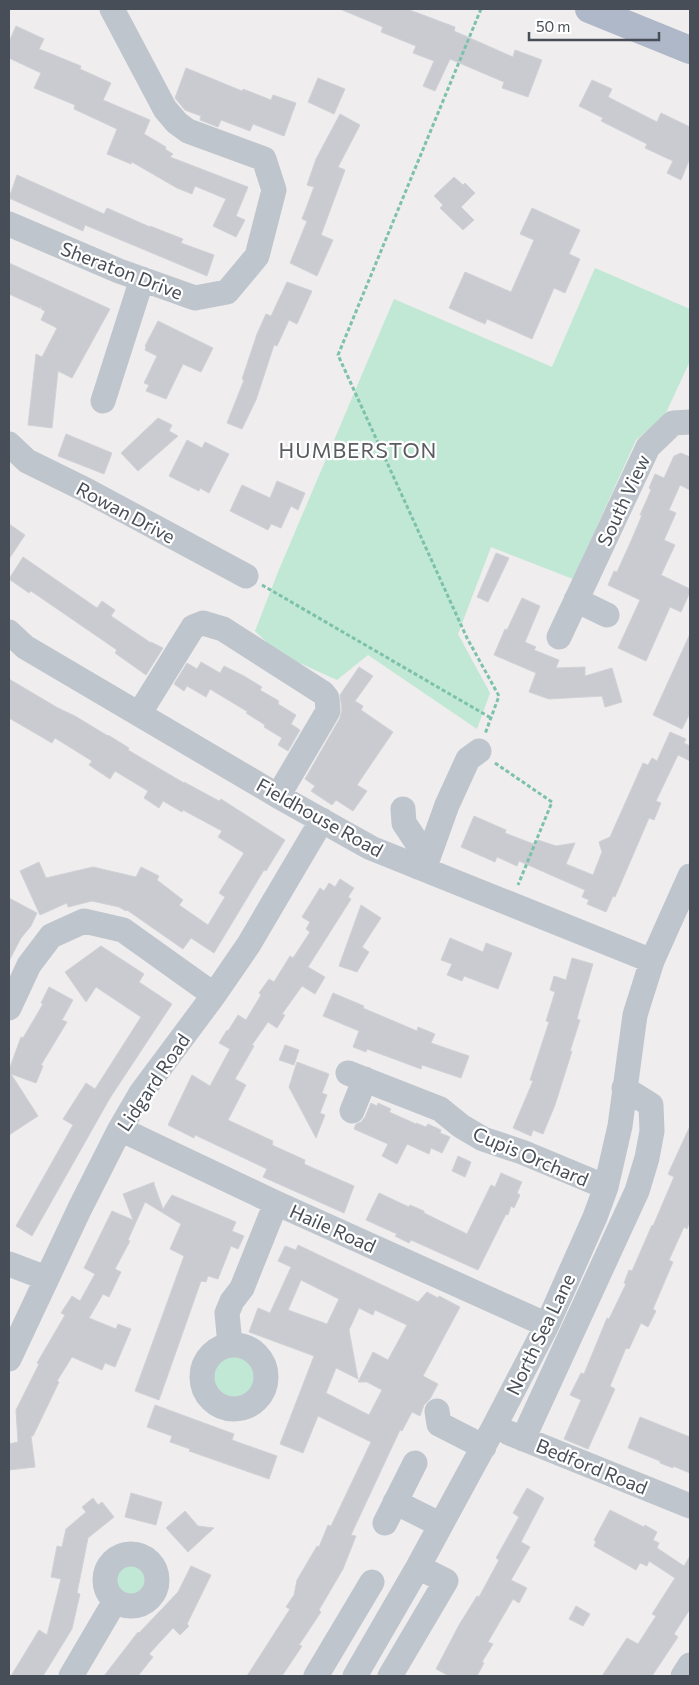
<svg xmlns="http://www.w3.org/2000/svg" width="699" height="1685" viewBox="0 0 699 1685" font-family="Commissioner,sans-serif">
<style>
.green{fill:#c0e8d5}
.building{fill:#cacbd1;stroke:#d1d2d7;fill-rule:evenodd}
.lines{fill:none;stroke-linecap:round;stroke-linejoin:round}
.path{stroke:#7cc1a9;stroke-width:3;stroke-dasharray:4 2.5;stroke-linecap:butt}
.minor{stroke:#bfc5cd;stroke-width:25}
.major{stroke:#afb8c8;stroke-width:28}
.labels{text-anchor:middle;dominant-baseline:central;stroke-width:4.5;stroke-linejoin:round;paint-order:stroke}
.street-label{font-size:19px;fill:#474e57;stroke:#fff}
.quarter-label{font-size:21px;letter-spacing:1px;fill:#5a5c60;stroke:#fff}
</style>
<rect width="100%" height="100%" fill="#efeded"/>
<path class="green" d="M595,268L690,309V361L665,415L636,440L573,579L491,547L458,634L490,693L477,729L368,655L337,680L302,664L285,660L255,631L278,572L394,299L552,367Z
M212 1379a23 23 0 1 1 46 0a23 23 0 1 1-46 0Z
M116 1580a15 15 0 1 1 30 0a15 15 0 1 1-30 0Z"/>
<path class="building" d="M340,9H407L455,27L454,31L513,57L515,50L542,60L528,97L502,88L504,82L450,59L435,91L423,86L434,61L413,53L416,46L381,32L383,27Z
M16,26L44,39L39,49L81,66L80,69L111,83L103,100L150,120L144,134L166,147L165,149L173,154L170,157L248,187L236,216L245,220L236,237L213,226L226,199L195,186L192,194L177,188L132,162L131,164L107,154L117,129L74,109L75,105L34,88L41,73L9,58V42Z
M186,68L242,91L243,89L271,100L273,95L296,103L284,136L253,124L250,131L221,120L218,127L200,120L201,116L185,110L175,98Z
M318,78L345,89L334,114L308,102Z
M592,80L612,89L608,97L657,122L661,113L690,127V158L681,180L667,173L673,161L645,148L647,144L601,121L603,118L579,106Z
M340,114L360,125L338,167L345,170L321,235L333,240L317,276L290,263L307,221L302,219L314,187L307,185L316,159Z
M17,175L104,214L107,208L150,227V226L183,239L181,243L214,255L207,276L85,225L83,231L9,198Z
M454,177L463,185L465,183L475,193L461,207L474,220L463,230L440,208L443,205L434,196Z
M532,208L580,230L569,254L580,259L565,293L554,288L532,339L487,319L485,324L449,308L465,272L511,292L534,240L520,234Z
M9,263L110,309L72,378L58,371L52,428L28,425L36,354L42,357L57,328L41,320L45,311L41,309V306L40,308L9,294Z
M287,282L312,291L297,324L289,320L277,346L274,345L256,400L242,429L227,423L244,380L242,379L257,334L266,314L271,316Z
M158,321L213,348L201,372L183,364L166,399L146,391L149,385L144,383L157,356L145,350L146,347L145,346Z
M158,418L172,425L169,431L178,436L138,471L121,453Z
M66,434L112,453L104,474L58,456Z
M187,440L202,448L205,442L229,454L209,493L200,488L199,491L169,476Z
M681,453L690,457V490L680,485L669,510L676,513L664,540L675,545L661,575L690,589V592L681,612L670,607L646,661L618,648L640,600L608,585L614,571L617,572L631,541L642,515H640L651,490L649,488L655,474L664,478L674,456Z
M277,481L305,493L298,510L291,506L281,528L271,524L268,530L230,511L242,485L270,498Z
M9,524L25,535L9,559Z
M496,553L509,558L488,602L477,597Z
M23,557L97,608L102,601L115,610L111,616L151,643V642L163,648L146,675L115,653L117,650L31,591L29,593L9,579Z
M522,598L540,606L525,642L536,647L534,650L559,660L556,668L585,667V676L612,668L622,702L605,707L602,696L549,699L529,692L536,673L494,655L505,629L507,630Z
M690,634V713L682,729L653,715Z
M201,662L220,673L224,666L244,676L262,687L260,690L279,701L278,704L296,715L291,724L300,730L288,751L278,745L282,738L264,727L265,725L246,713L248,712L210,689L206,697L187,686L184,691L174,684L187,663L197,669Z
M359,667L373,676L355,701L363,706L361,710L393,732L357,785L367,791L353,811L336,800L332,805L311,791L315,786L305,779L340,718L342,710L340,695Z
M9,679L58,708L75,716L108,736V735L129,748L128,750L184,783V782L219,801L221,799L285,840L266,871L264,870L214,953L191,938L183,949L127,910L126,911L119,907L92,901L68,907L67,903L40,915L20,871L39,862L46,878L93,867L136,877L141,867L159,876L157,880L183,900L179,905L208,925L225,897L219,893L244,853L218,837L222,831L183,810L182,812L163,801L159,808L144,798L148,791L115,771L110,779L89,765L92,761L55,738L52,743L9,718Z
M670,732L686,739L684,743L690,746V761L678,755L656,801L661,803L654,820L649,818L615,897L613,896L606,912L587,904L589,900L582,897L585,890L519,861L517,866L497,857L495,862L461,847L474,816L506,830L505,833L536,845L538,840L556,846L575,843L566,864L593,875L602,852L599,842L610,837L643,763L648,765L652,758L657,761Z
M340,879L354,888L348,897L351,899L308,967L325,977L315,994L302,986L282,1014L285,1015L277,1028L268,1022L252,1045L254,1046L235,1079L246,1085L228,1120L273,1141L272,1145L305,1160L304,1164L354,1186L344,1213L263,1177L267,1169L195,1135L194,1138L168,1125L192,1075L210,1086L230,1049L219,1043L227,1030L228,1031L238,1015L246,1020L261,995L259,993L269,979L274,982L290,956L293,958L310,932L306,929L310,922L302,917L320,888L324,891L329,883L335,887Z
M9,898L37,913L31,926L21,938L9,961Z
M361,905L381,918L362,947L369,952L357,972L339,966Z
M450,938L483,952L486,943L512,953L498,989L464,976L462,981L447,975L452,964L441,960Z
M101,946L144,974L139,982L172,1004L110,1098L32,1236L16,1226L73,1125L63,1119L86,1083L95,1089L141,1017L96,987L86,1002L65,972Z
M572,958L593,964L579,1011L577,1019L580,1020L570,1051H572L555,1105L543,1134L533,1130L531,1136L513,1128L533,1081L530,1080L549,1022L546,1021L555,992L550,990L554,976L566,980Z
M49,987L73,1000L62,1020L67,1022L41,1065L43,1066L36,1083L11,1074L38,1116L9,1135V1070L21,1037L23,1038L43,1004L41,1003Z
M333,993L364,1006L363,1008L417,1031L418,1027L435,1034L431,1043L469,1056L461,1078L422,1065L421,1069L367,1049L366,1052L353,1047L359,1031L323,1016Z
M285,1045L299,1050L294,1065L279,1060Z
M297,1062L329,1074L322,1093L327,1095L320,1113L325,1115L316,1138L289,1087Z
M371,1103L377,1106L378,1103L391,1109L389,1112L416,1124V1123L426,1127L428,1124L441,1130L440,1133L450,1137L442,1153L431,1148L429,1154L407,1144L397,1164L382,1156L388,1144L354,1129L356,1124L361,1122L365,1117Z
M690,1126V1221L687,1229L684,1227L669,1260L673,1262L653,1309L656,1311L648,1327L641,1323L629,1349L626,1348L610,1386L615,1389L588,1449L564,1439L581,1400L570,1395L581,1373L584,1374L607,1318L609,1319L626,1284L624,1283L629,1270L632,1271L652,1225L653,1226L674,1177L668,1174Z
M458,1156L471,1162L465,1177L452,1171Z
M501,1173L522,1182L517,1193L520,1195L514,1208L511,1206L508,1215L506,1214L478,1270L411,1240L409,1243L395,1236L397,1234L366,1220L379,1193L409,1207L410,1205L424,1211V1213L467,1234L491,1185L495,1187Z
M154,1182V1184L163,1209L172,1195L236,1222L232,1231L244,1236L238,1249L231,1246L218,1279L208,1276L206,1282L201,1281L159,1400L135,1391L184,1256L170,1249L181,1224L145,1202L128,1240L130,1241L115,1269L121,1272L109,1297L103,1294L89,1318L116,1329L118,1324L131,1329L115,1367L105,1363L102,1370L72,1357L57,1381L59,1382L33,1436H31L35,1467L9,1470V1444L18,1442L16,1410L39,1364L37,1363L65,1315L61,1313L72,1296L80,1301L95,1274L84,1268L112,1211L133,1220L123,1194Z
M298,1245L418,1302L427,1292L438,1298L439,1296L460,1307L423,1376L438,1384L430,1399L424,1405L420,1416L412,1412L402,1431L400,1430L351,1535L356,1536L343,1569L319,1610L321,1612L299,1645L302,1646L282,1676H247L290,1609L286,1607L294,1595L297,1580L317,1546L319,1547L328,1525L331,1526L371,1442L318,1416L303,1453L280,1444L314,1356L249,1332L258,1308L270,1313L291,1267L278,1261L285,1246L296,1250ZM301,1280L339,1299L327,1324L288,1310ZM359,1308L373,1315L375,1310L407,1325L388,1360L373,1352L358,1382H367L382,1390L369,1415L326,1393L336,1368L358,1379L349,1330Z
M155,1405L234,1434L232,1440L277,1456L269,1479L189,1451L190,1449L170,1442L172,1436L147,1427Z
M640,1417L690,1437V1473L673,1466V1468L660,1463V1461L628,1448Z
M527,1488L544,1498L521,1542L530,1547L511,1580L527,1588L519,1603L513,1599L488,1642L493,1644L482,1662L484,1663L477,1676H449L436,1669L459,1625L477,1596L479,1597L499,1560L496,1558L519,1517L513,1513Z
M131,1493L162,1502L156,1525L125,1517Z
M93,1498L98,1505L102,1502L114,1517L88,1538L77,1593L80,1594L72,1629L43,1676H11L39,1630L47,1635L61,1579L51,1577L57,1546L62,1547L66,1529L86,1512L82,1507Z
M610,1510L644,1527L645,1525L657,1532L653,1540L659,1543L657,1548L684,1566L690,1556V1609L674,1634L678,1637L652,1676H602L627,1638L638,1644L656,1616L652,1614L675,1578L649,1561L647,1566L640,1563L636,1570L594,1546L596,1542L594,1540Z
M185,1511L198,1526L214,1528L188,1552L166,1528Z
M191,1566L211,1575L187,1624L189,1626L180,1635L173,1628L149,1654L153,1657L138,1676H104L138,1632L139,1633L178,1592Z
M576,1606L590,1614L583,1626L569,1619Z"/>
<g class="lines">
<path class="path" d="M481,9L338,355L467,638L499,696L485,734
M262,585L491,718
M495,763L552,802L518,885"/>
<path class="minor" d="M9,224L119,271L195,298L227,292L257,256L274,190L264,159L188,131L177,123L165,109L112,9
M103,401L142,279
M9,444L27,461L86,490L246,576
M576,600L607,615
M9,632L25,647L278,796L371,848L652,961
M559,637L648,447L673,423L690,422
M139,714L193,627L203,623L223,629L323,693L327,698L328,711L278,796
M403,809L404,823L420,847L421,855L418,867
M424,869L447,805L468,759L479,751
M9,1008L29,965L51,936L84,921L123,930L214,995
M348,1073L440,1109L461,1126L483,1139L522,1152L606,1187
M352,1111L365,1079
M120,1129L276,1203L547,1325
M9,1264L46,1278
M202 1377a32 32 0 1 1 64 0a32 32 0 1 1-64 0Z
M230,1345L227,1313L232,1301L242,1288L276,1203
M9,1359L80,1208L120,1129L141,1093L214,995L249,944L322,820
M437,1411L439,1424L484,1447
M509,1433L690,1506
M523,1439L637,1191L647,1158L652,1131L651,1105L624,1088
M395,1502L441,1525
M385,1523L415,1463
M105 1580a26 26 0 1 1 52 0a26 26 0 1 1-52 0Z
M71,1676L115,1601
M316,1676L372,1582
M355,1676L418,1567L494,1427L547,1325L595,1217L606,1187L620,1126L635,1015L652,961L690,876
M390,1676L446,1581L418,1567
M683,1676L690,1665"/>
<path class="major" d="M589,9L690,50"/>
</g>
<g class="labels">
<g class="street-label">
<text transform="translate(122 270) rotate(21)">Sheraton Drive</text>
<text transform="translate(623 500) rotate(-65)">South View</text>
<text transform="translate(126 512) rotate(28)">Rowan Drive</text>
<text transform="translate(320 817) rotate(29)">Fieldhouse Road</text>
<text transform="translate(153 1082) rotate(-56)">Lidgard Road</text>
<text transform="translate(531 1156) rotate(23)">Cupis Orchard</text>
<text transform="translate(333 1228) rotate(24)">Haile Road</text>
<text transform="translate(540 1334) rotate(-64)">North Sea Lane</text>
<text transform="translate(592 1466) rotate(22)">Bedford Road</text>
</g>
<g class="quarter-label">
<text x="358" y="449">HUMBERSTON</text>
</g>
</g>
<rect width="699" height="1685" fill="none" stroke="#474e57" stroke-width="20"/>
<path d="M529 32v8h130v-8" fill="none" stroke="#474e57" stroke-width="2.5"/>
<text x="536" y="32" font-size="15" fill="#474e57" stroke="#ffffff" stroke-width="4" paint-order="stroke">50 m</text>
</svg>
